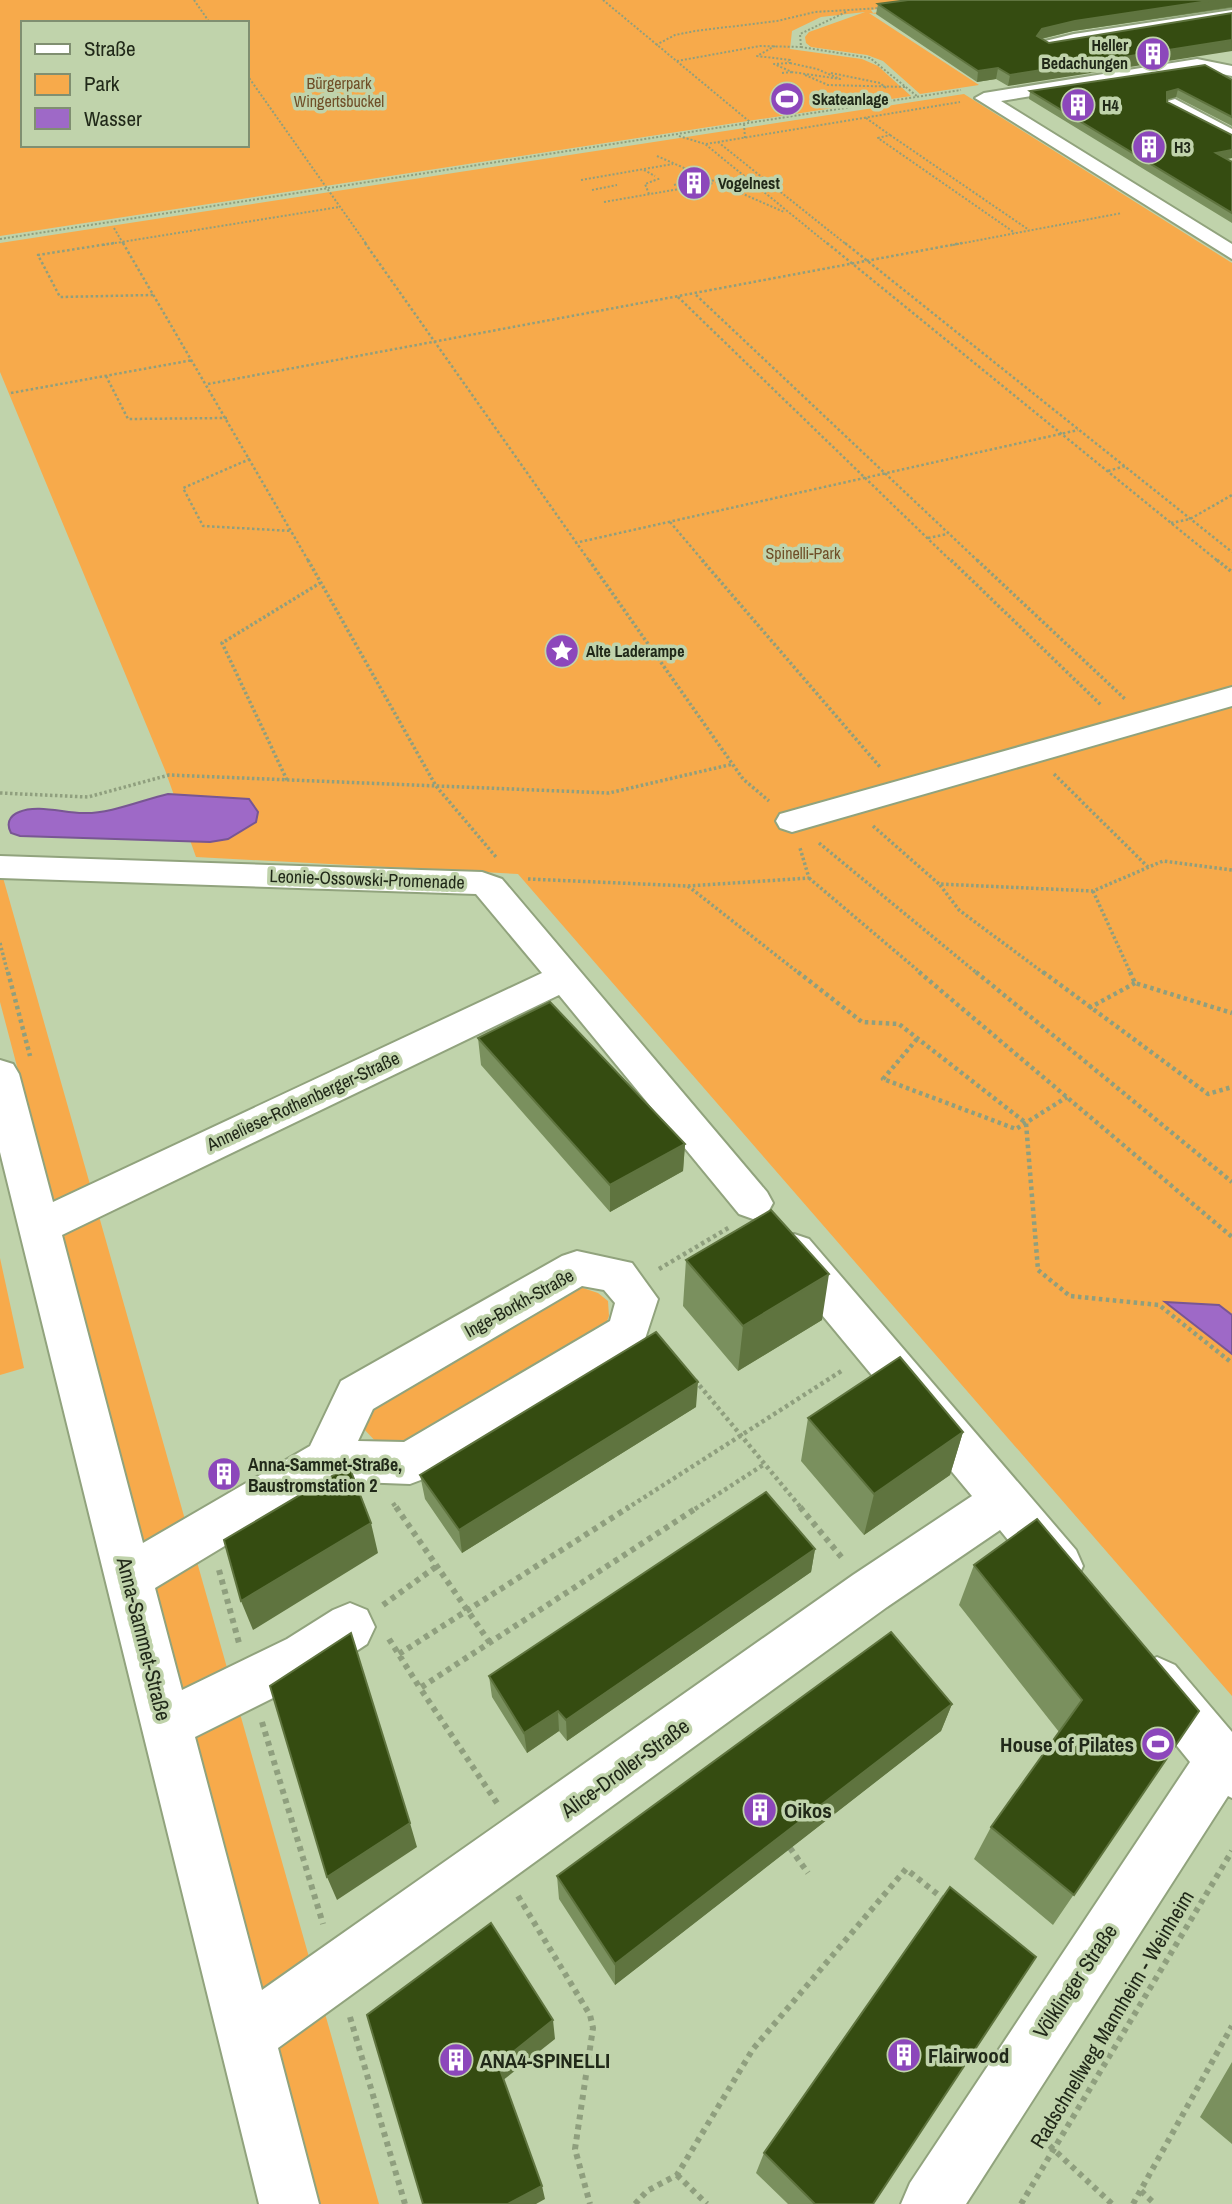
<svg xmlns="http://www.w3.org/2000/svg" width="1232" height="2204" viewBox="0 0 1232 2204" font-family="'Archivo Narrow',sans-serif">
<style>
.green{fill:#f7aa4b;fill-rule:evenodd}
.water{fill:#9e69c7;stroke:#785693;stroke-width:2}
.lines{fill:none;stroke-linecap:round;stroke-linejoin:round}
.minor-casing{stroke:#91a37d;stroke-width:4}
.path-far4{stroke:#8f9f7e;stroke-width:2;stroke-dasharray:2 2;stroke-linecap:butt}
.path-far3{stroke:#8f9f7e;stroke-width:2.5;stroke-dasharray:2.5 2.5;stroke-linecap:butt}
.path-far2{stroke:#8f9f7e;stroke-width:3.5;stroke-dasharray:2.5 2.5;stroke-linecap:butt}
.path-far1{stroke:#8f9f7e;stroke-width:4.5;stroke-dasharray:3.5 3.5;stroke-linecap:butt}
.path{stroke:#8f9f7e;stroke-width:6;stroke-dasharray:5 5;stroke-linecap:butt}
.minor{fill:#fff;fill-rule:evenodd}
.wall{fill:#7a905e}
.shaded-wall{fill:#5f743f}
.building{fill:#354c11;stroke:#5f743f;stroke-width:2}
.labels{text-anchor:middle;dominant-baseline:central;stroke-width:7;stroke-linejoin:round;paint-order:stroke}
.far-poi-label{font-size:16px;font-weight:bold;fill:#212919;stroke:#c0d3ab;text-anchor:start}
.far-park-label{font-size:16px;fill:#6f4e27;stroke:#c0d3ab}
.street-label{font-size:18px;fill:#212919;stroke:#c0d3ab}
.poi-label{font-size:18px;font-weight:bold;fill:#212919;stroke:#c0d3ab;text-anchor:start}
.near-street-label{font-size:21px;fill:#212919;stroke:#c0d3ab}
.near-poi-label{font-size:21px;font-weight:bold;fill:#212919;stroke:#c0d3ab;text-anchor:start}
</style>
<rect width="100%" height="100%" fill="#c0d3ab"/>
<path class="green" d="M0,0H931L871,10L873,13L949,0L877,14L869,13L979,85L920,94L883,61L867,55L811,47L806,43L805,37L809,32L865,12L821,17L792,31L790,49L862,59L878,66L911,96L0,236ZM23,23H247V145H23Z
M964,94L1232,263V1696L518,874L196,857L165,770L0,372V243Z
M0,867L379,2204H317L0,1002Z
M0,1258L24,1368L0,1375Z
M580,1287L598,1293L608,1301L609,1316L603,1331L409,1446L379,1445L363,1428L368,1405Z"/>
<path class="water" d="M168,794L249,799L258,812L256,822L228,839L210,842L20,836L11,833C6,824 9,816 19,812C37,804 64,813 83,813C110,814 142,800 168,794Z
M1165,1302L1219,1305L1232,1315V1354Z"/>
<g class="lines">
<g class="minor-casing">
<path id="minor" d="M1232,10V20L1047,51L1038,46L1041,42L1074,34Z
M1197,59L1232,66V76L1197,69L1001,101L1232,244V259L975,98L984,93Z
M1175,99L1232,129V143L1168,109L1166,105L1168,101Z
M1232,687V706L792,832L780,828L776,821L780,814Z
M0,856L482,872L502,879L767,1192L773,1203L767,1214L753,1219L739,1214L559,995L62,1235L143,1543L310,1446L341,1381L562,1256L577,1251L632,1263L658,1299L643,1345L426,1478L410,1484L332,1481L155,1588L182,1690L287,1639L333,1610L350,1603L367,1610L375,1627L367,1644L323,1673L195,1737L262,1990L853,1575L972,1496L779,1263L773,1251L779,1239L794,1234L809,1239L1076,1550L1083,1566L1076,1582L1059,1588L1042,1582L1000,1530L887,1607L278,2048L319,2204H259L0,1152V1060L13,1064L19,1074L53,1202L542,973L476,894L0,878ZM582,1286L604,1290L615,1303L610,1321L404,1442L358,1441L373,1409Z
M1157,1657L1175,1665L1232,1732V1798L1228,1796L966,2204H901L910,2183L1190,1762L1139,1699L1132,1682L1139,1665Z"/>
</g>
<path class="path-far4" d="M194,0L210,23
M603,0L750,122
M846,12L800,34L801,47L870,58L918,97
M656,45L675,35L695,31L777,21L815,12L881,8
M775,46L757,56L790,60L788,62
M677,61L760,46L801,47
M790,63L817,69L840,79L792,72L774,64Z
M782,73L792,72
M831,73L880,83L886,88
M247,75L367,245
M805,75L828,85L906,87
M866,118L890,135L878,138L1015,233
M744,124L745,138
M890,135L1029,230
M679,136L705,144L829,245
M718,142L847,245
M706,144L960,102
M657,156L784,212
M644,170L655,176
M581,180L673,164
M674,185L700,176
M592,190L617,185
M649,194L645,184L661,178
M604,202L714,183
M114,228L124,245
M0,239L961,90
M103,245L339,207
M953,245L1122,213"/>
<path class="path-far3" d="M114,243L38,255L60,297L153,295
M123,243L309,562
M365,243L590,562
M827,243L1219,562
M845,243L1232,552
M696,295L979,562
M678,297L952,562
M106,376L128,419L227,418
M208,384L962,243
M11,393L193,360
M250,459L183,488L203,526L292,531
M1108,471L1125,466
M670,522L704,562
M1171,523L1190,519L1232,495
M928,538L947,534
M575,543L1078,430"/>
<path class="path-far2" d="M308,560L436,786L496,857
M589,560L743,779L769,801
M702,560L880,767
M951,560L1101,705
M977,560L1125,699
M1217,560L1232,572
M1054,774L1148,867
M287,780L222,643L320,583
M0,793L88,797L169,775L609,793L733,764
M873,826L939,884L1093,891L1163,861L1232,870
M819,843L978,974
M809,878L922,974
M528,879L688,886L809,878L800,848
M940,885L959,910L1045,974
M688,886L800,974
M1093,891L1131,974
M0,943L8,974"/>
<path class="path-far1" d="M8,972L30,1056
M798,972L862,1022L899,1024L1026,1123L1038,1270L1070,1296L1159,1305L1232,1363
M919,972L1232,1237
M976,972L1232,1182
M1043,972L1208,1094L1232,1087
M1130,972L1135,983L1232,1013
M1089,1008L1135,983
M917,1039L883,1079L1016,1129L1067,1097
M659,1269L730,1227
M695,1380L802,1509
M393,1503L397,1509
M626,1509L843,1370
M695,1509L763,1465"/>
<path class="path" d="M396,1507L490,1643
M800,1507L843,1559
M219,1570L239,1643
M383,1605L437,1566
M389,1639L420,1688
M399,1654L629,1507
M262,1722L323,1924
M497,1803L420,1688L698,1507
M790,1848L808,1873
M518,1896L590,2015L593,2028L575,2149L590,2204
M350,2017L405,2204
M1035,2132L1112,2204
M677,2175L707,2204
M1141,2191L1155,2204
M635,2204L647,2191L677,2175L753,2049L906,1869L946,1901
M1021,2204L1232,1851
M1133,2204L1232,2026"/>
<use href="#minor" class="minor"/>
</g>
<path class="wall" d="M1232,0V8L1073,31L1042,39L1008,86L996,79L977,82L876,14L878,4Z
M1232,80V126L1176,97L1167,99V102L1232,135V158L1226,159L1232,162V223L1029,99L1030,91Z
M478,1038L685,1144L683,1171L610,1212L481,1065Z
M686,1260L822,1320L738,1371L683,1306Z
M696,1407L462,1553L425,1499L420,1475Z
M808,1418L963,1432L950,1475L864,1535L801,1461Z
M815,1549L811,1572L567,1741L559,1731L527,1753L492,1697L489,1676Z
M974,1565L1199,1711L1053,1925L974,1859L991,1827L1059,1732L959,1605Z
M952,1704L941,1731L615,1985L559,1899L557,1876Z
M1232,2062V2144L1200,2117Z
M764,2153L873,2204H788L756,2173Z"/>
<path class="shaded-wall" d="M1215,0H1232V7L1073,31L1040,39L1037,36L1042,29L1075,21Z
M1232,40V51L1008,86L1010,75Z
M998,68L996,79L977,82L978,71Z
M1178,89L1176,97L1166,100L1167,92Z
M1232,150V158L1214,161L1216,153Z
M685,1144L683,1171L610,1212V1185Z
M829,1274L822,1320L738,1371L743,1326Z
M698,1382L696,1407L462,1553L459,1530Z
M963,1432L950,1475L864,1535L874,1494Z
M371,1523L378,1553L253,1630L241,1601Z
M815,1549L811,1572L567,1741L566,1720Z
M952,1704L941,1731L615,1985V1964Z
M558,1711L559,1731L527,1753L524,1733Z
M410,1823L417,1847L337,1900L327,1877Z
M553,2020L555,2039L502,2081L498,2064Z
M542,2186L545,2199L536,2204H508Z"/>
<path class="building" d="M908,0H1215L1075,21L1042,29L1037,36L1049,43L1232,13V40L1010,75L998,68L978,71L878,4Z
M1205,65L1232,80V117L1178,89L1167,92V102L1232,135V150L1216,153L1232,162V213L1030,91Z
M550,1002L685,1144L610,1185L478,1038Z
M771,1210L829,1274L743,1326L686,1260Z
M656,1332L698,1382L459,1530L420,1475Z
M900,1357L963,1432L874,1494L808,1418Z
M349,1466L371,1523L241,1601L224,1540Z
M766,1492L815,1549L566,1720L558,1711L524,1733L489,1676Z
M1037,1519L1199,1711L1074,1895L991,1827L1082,1700L974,1565Z
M891,1632L952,1704L615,1964L557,1876Z
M351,1633L410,1823L327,1877L270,1686Z
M950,1887L1036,1957L873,2204H815L764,2153Z
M491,1923L553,2020L498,2064L542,2186L508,2204H423L367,2015Z"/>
<defs>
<g id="building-disc" transform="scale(1.75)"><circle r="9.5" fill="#8c47bb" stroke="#c0d3ab"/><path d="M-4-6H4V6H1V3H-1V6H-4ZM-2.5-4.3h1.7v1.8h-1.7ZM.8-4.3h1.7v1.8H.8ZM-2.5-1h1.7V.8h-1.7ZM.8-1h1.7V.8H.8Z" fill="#fff"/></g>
<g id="stadium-disc" transform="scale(1.75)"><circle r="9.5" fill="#8c47bb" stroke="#c0d3ab"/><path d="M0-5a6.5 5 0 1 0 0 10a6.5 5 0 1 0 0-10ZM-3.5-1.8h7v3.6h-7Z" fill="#fff"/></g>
<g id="sight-disc" transform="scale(1.75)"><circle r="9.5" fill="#8c47bb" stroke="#c0d3ab"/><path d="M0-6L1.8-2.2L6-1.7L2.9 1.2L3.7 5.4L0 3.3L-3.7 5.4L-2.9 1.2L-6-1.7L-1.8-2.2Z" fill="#fff"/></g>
</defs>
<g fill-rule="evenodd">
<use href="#building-disc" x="1153" y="54"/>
<use href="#stadium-disc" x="787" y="99"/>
<use href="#building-disc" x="1078" y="105"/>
<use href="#building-disc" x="1149" y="147"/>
<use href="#building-disc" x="694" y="183"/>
<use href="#sight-disc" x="562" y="651"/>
<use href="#building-disc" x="224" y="1474"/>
<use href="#stadium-disc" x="1158" y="1744"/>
<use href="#building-disc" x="760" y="1810"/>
<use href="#building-disc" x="904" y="2055"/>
<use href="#building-disc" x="456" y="2060"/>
</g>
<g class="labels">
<g class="far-poi-label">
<text x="1128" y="45" text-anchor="end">Heller<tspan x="1128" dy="18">Bedachungen</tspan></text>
<text x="812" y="99">Skateanlage</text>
<text x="1102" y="105">H4</text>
<text x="1174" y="147">H3</text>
<text x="718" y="183">Vogelnest</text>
<text x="586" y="651">Alte Laderampe</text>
</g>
<g class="far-park-label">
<text x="339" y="83">Bürgerpark<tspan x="339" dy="18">Wingertsbuckel</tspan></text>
<text x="803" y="553">Spinelli-Park</text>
</g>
<g class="street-label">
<text transform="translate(367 879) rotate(2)">Leonie-Ossowski-Promenade</text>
<text transform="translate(303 1101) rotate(-25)">Anneliese-Rothenberger-Straße</text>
<text transform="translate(519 1303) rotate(-29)">Inge-Borkh-Straße</text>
</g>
<g class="poi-label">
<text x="248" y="1464">Anna-Sammet-Straße,<tspan x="248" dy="21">Baustromstation 2</tspan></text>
</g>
<g class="near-street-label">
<text transform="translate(144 1639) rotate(76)">Anna-Sammet-Straße</text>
<text transform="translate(625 1768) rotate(-36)">Alice-Droller-Straße</text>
<text transform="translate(1075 1981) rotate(-56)">Völklinger Straße</text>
<text transform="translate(1112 2019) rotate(-59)">Radschnellweg Mannheim - Weinheim</text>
</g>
<g class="near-poi-label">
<text x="1134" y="1744" text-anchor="end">House of Pilates</text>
<text x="784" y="1810">Oikos</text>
<text x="928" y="2055">Flairwood</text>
<text x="480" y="2060">ANA4-SPINELLI</text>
</g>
</g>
<rect x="21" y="21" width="228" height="126" fill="#c0d3ab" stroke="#808f71" stroke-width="2"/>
<rect x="35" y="44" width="35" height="10" fill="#ffffff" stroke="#808f71" stroke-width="2"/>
<text x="84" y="56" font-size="21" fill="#212919">Straße</text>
<rect x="35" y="74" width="35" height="21" fill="#f7aa4b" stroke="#808f71" stroke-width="2"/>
<text x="84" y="91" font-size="21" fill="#212919">Park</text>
<rect x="35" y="108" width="35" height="21" fill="#9e69c7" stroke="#808f71" stroke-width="2"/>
<text x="84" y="126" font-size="21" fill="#212919">Wasser</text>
</svg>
